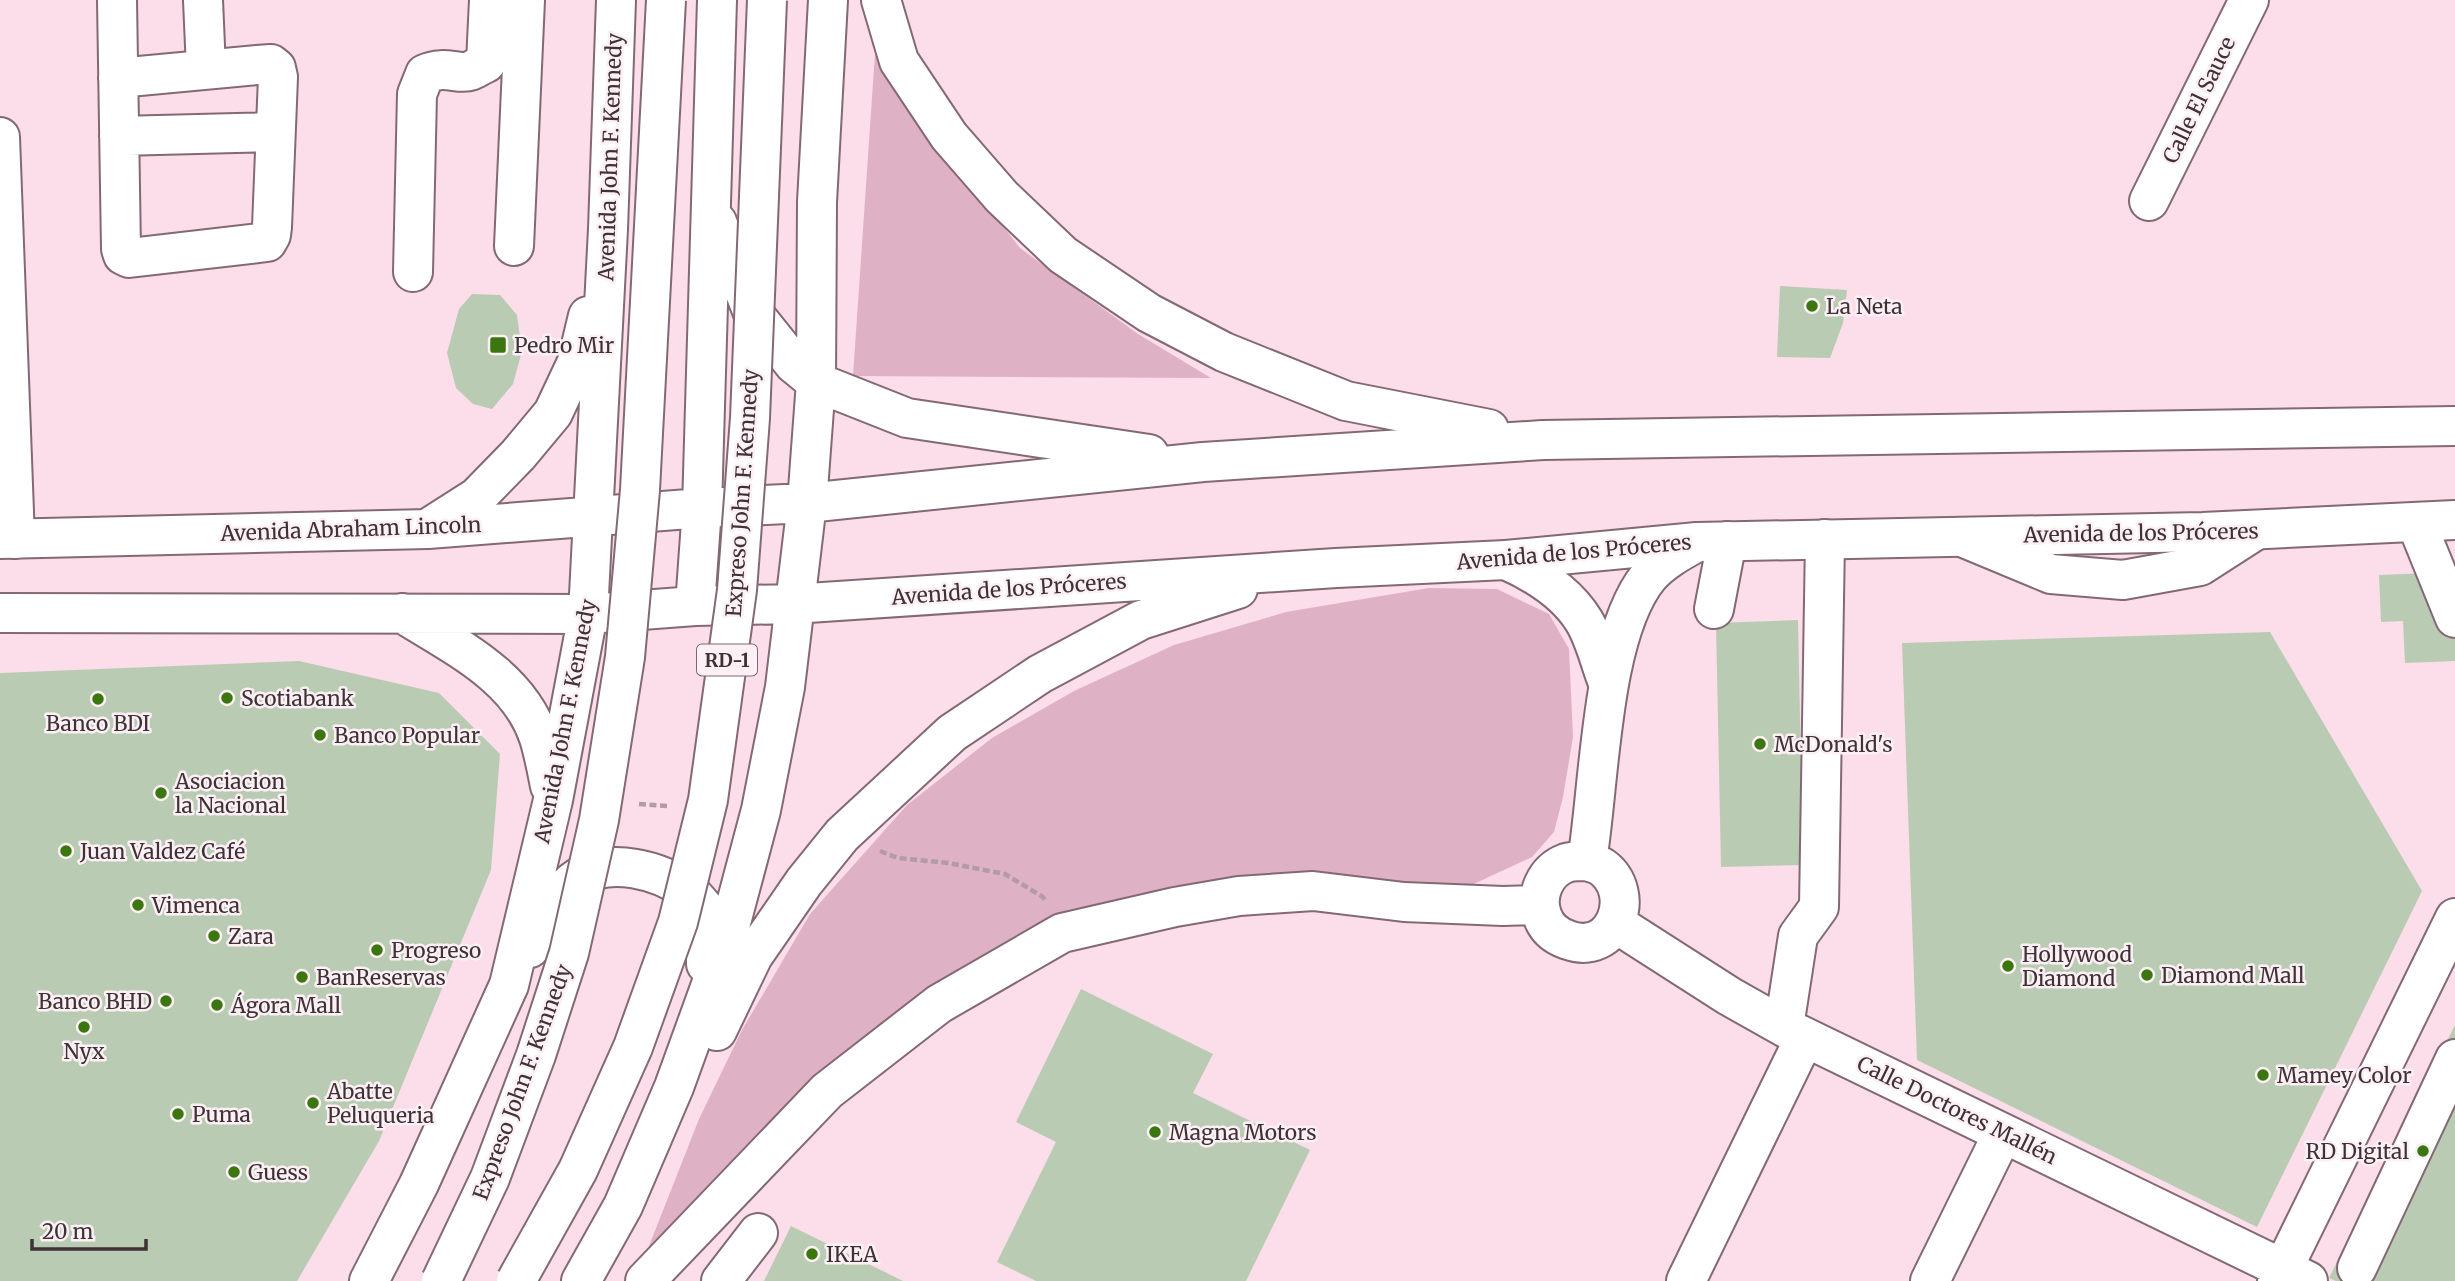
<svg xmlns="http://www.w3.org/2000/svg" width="2455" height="1281" viewBox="0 0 2455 1281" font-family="Merriweather,serif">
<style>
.green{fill:#dfb1c5}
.building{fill:#bacbb3}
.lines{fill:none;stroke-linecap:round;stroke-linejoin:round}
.minor-casing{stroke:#836974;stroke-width:42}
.major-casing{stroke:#836974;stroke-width:42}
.path{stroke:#b39ba5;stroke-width:4.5;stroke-dasharray:7 3.5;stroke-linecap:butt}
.minor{stroke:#fff;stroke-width:38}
.major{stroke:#fff;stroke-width:38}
.highway-bridge-casing{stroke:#836974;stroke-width:42;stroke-linecap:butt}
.highway-bridge{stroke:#fff;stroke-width:38}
.poi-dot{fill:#3b770e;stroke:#fdf0f5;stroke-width:2.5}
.labels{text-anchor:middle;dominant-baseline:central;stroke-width:5;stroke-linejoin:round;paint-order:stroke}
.shield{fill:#fdf0f5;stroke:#776b70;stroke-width:2}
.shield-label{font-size:19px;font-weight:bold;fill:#3e3237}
.street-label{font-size:21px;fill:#3e3237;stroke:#fdf0f5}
.poi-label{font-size:21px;fill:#3e3237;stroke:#fdf0f5;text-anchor:start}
</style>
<rect width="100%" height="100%" fill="#fcddea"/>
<path class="green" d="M875,54L931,134L1020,248L1138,334L1211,378L853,376Z
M1429,588L1497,589L1549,614L1569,649L1573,737L1563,797L1554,832L1532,857L1465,888L1348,887L1224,878L1101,908L944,992L652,1261L649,1246L699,1119L742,1030L810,914L907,805L992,738L1074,691L1174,645L1286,612Z"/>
<path class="building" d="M1780,286L1847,290L1843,323L1830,358L1777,357Z
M472,294L500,295L517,315L522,351L513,384L492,409L473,404L456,388L447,353L459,309Z
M2455,572V661L2405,663L2403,621L2381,622L2379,575Z
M1798,620L1803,865L1721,867L1716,623Z
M2270,632L2422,891L2257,1227L1917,1060L1902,643Z
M299,661L439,693L500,754L491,870L379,1141L297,1281H0V673Z
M1081,989L1213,1054L1193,1093L1310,1150L1246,1281H1036L997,1262L1056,1142L1016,1122Z
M2455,1025V1281H2336L2329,1278Z
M791,1226L903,1281H764Z"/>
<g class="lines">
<g class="minor-casing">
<path id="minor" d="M117,0L121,249L123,255L129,258L267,242L271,235L272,227L278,77L276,68L271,64L257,65L118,78
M203,0L206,69
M119,136L275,132
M0,137L15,539
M2149,201L2249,0
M514,246L525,0
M413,272L417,94L425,74C444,65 459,75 470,71C475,69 481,65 486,63L489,0
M2416,522L2455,618
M1962,537L2051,574L2123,580L2200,566L2256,530
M1506,560C1535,573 1567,593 1584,621C1595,639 1600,663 1608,683
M1714,609L1727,541
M1587,861C1600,783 1600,636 1649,576C1662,561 1681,551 1697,542
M1587,861C1592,863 1598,864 1602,867C1638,893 1615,957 1568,940C1556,936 1546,928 1542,915C1535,895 1545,871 1566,863C1572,861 1581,861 1587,861Z
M1615,923L1729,996L1784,1027L2308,1281
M1784,1027L1798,936L1819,907L1825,539
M2357,1268L2455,1059
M645,1281L827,1091L939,1004L1062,933L1175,907L1239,896L1313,891L1404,902L1503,906L1538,905
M721,1281L758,1233
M1686,1281L1805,1037
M1930,1281L2003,1133
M2277,1281L2455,918"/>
</g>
<g class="major-casing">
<path id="major" d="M881,0L899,61L949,136L1002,197L1063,255L1149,313L1224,352L1346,401L1489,429
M717,222L753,313L794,364L816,382L907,418L1149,454
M430,527L477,497L518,455L553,413L577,362L588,316
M0,539L428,529L702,508L807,503L1203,462L1543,440L2455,426
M695,606L702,508L717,0
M0,613L588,614L695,606L793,604L1336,568L1506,560L1697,542L2203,532L2455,520
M402,613C454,646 519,676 539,738C544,754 547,771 550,786
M530,948C543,924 555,892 579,877C610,857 660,870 688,891C695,896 700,904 706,910V964
M717,1031L753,956L804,882L842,835L952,733L1040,674L1141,620L1238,589
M369,1281L419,1184L509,985L553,800L588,614L608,229L616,0
M581,1281L623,1206L674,1087L724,949L761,810L785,687L807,503L816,382L817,202L828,0"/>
</g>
<path class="path" d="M639,804L668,806
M880,851L898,858L948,863L1005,874L1043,897L1045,901"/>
<use href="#minor" class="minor"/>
<use href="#major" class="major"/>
<g class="highway-bridge-casing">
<path id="highway-bridge" d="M441,1281L490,1178L536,1055L569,953L599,820L625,657L640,490L666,0
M516,1281L578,1170L633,1047L678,922L708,800L737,590L750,418L767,0"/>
</g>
<use href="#highway-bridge" class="highway-bridge"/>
</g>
<g class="poi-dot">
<circle cx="1812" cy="306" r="7"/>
<rect x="489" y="336" width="18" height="18" rx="3.5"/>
<circle cx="227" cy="698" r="7"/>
<circle cx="98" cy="699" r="7"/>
<circle cx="320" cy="735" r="7"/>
<circle cx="1760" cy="744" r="7"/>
<circle cx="161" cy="793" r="7"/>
<circle cx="66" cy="851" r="7"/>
<circle cx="138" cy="905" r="7"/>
<circle cx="214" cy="936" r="7"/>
<circle cx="377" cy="950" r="7"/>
<circle cx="2008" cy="966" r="7"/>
<circle cx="2147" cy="975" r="7"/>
<circle cx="302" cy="977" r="7"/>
<circle cx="166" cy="1001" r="7"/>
<circle cx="217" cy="1005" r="7"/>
<circle cx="84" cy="1027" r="7"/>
<circle cx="2263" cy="1075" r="7"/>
<circle cx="313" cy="1103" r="7"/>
<circle cx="178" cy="1114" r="7"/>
<circle cx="1155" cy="1132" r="7"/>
<circle cx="2423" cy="1151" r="7"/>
<circle cx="234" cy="1172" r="7"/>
<circle cx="812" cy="1254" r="7"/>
</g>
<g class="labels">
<rect class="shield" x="697" y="644.5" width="60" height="31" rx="5"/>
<g class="shield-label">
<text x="727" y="660">RD-1</text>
</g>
<g class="street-label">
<text transform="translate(2199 100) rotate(-64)">Calle El Sauce</text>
<text transform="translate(610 157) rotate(-88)">Avenida John F. Kennedy</text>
<text transform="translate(742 493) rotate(-86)">Expreso John F. Kennedy</text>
<text transform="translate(351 529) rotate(-2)">Avenida Abraham Lincoln</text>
<text transform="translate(2141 533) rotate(-1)">Avenida de los Próceres</text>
<text transform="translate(1574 552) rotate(-5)">Avenida de los Próceres</text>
<text transform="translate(1009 589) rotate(-4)">Avenida de los Próceres</text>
<text transform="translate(565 721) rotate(-79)">Avenida John F. Kennedy</text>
<text transform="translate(522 1082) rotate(-70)">Expreso John F. Kennedy</text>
<text transform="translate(1957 1110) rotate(26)">Calle Doctores Mallén</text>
</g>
<g class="poi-label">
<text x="1826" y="306">La Neta</text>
<text x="514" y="345">Pedro Mir</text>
<text x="241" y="698">Scotiabank</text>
<text x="98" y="723" text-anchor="middle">Banco BDI</text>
<text x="334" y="735">Banco Popular</text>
<text x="1774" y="744">McDonald's</text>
<text x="175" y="781">Asociacion<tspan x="175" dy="24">la Nacional</tspan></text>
<text x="80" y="851">Juan Valdez Café</text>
<text x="152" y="905">Vimenca</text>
<text x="228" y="936">Zara</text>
<text x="391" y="950">Progreso</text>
<text x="2022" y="954">Hollywood<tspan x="2022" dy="24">Diamond</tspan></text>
<text x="2161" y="975">Diamond Mall</text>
<text x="316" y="977">BanReservas</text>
<text x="152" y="1001" text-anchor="end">Banco BHD</text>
<text x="231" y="1005">Ágora Mall</text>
<text x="84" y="1051" text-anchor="middle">Nyx</text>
<text x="2277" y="1075">Mamey Color</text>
<text x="327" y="1091">Abatte<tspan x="327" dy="24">Peluqueria</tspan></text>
<text x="192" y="1114">Puma</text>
<text x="1169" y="1132">Magna Motors</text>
<text x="2409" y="1151" text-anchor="end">RD Digital</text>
<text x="248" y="1172">Guess</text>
<text x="826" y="1254">IKEA</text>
</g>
</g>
<path d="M32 1239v10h114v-10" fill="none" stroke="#3e3237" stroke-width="3.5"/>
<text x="42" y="1239" font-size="21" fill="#3e3237" stroke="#fdf0f5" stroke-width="5" paint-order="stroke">20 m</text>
</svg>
